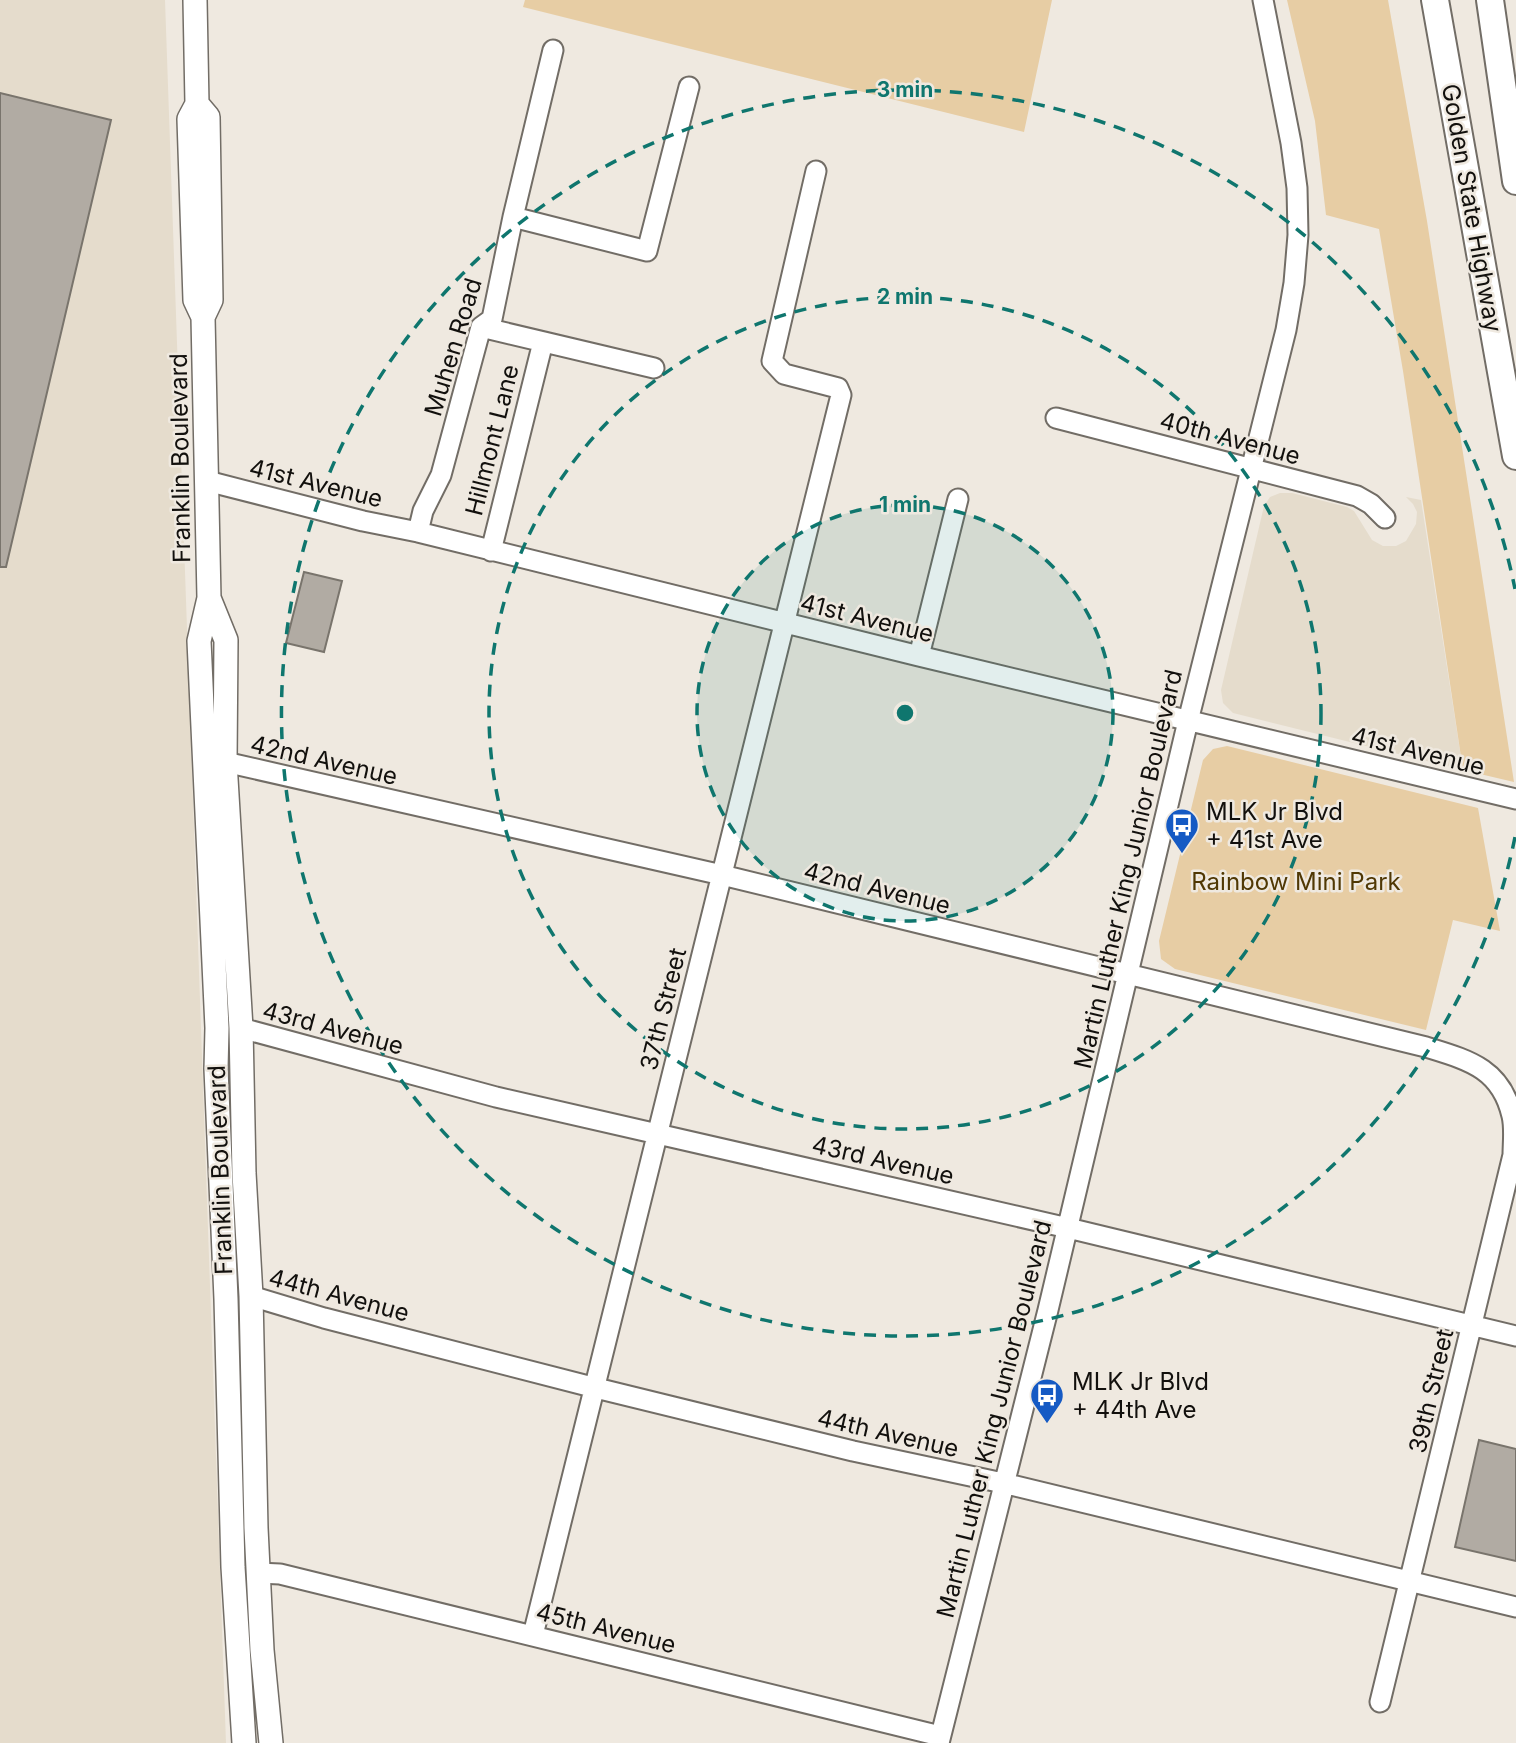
<svg xmlns="http://www.w3.org/2000/svg" width="1516" height="1743" viewBox="0 0 1516 1743" font-family="Inter,sans-serif">
<style>
.built{fill:#e5dccc}
.green{fill:#e7cda4}
.building{fill:#b1aba3;stroke:#79746c;stroke-width:2}
.lines{fill:none;stroke-linecap:round;stroke-linejoin:round}
.minor-casing{stroke:#726d66;stroke-width:23}
.major-casing{stroke:#726d66;stroke-width:26}
.highway-casing{stroke:#726d66;stroke-width:30}
.minor{stroke:#fff;stroke-width:19}
.major{stroke:#fff;stroke-width:23}
.highway{stroke:#fff;stroke-width:26}
.ring{fill:none;stroke:#0f766e;stroke-width:3.5;stroke-dasharray:12 9}
.labels{text-anchor:middle;dominant-baseline:central;stroke-width:5;stroke-linejoin:round;paint-order:stroke}
.street-label{font-size:24px;fill:#12100d;stroke:#efe9e0}
.poi-label{font-size:24px;fill:#12100d;stroke:#efe9e0;text-anchor:start}
.park-label{font-size:24px;fill:#503804;stroke:#efe9e0}
.centre{fill:#0f766e;stroke:#efe9e0;stroke-width:3.5}
.ring-label{font-size:21px;text-anchor:middle;font-weight:bold;fill:#0f766e;stroke:#efe9e0;stroke-width:5;stroke-linejoin:round;paint-order:stroke}
</style>
<rect width="100%" height="100%" fill="#efe9e0"/>
<path class="built" d="M0,0H165L226,1743H0Z
M1280,493H1292L1347,507L1354,511L1372,540L1383,546H1396L1406,541L1416,524L1417,512L1413,504L1406,497L1421,500L1463,770L1233,713L1223,703L1221,690L1264,506L1270,497Z"/>
<path class="green" d="M525,0H1052L1024,132L523,7Z
M1287,0H1388L1427,221L1514,782L1463,770L1403,371L1379,229L1326,215L1315,121Z
M1227,746L1478,808L1500,931L1453,920L1426,1030L1175,969L1161,959L1159,941L1203,760L1213,749Z"/>
<path class="building" d="M0,93L111,120L6,567H0Z
M304,572L342,581L324,652L286,643Z
M1479,1440L1516,1449V1561L1455,1547Z"/>
<g class="lines">
<g class="minor-casing">
<path id="minor" d="M513,217L647,251L689,87
M481,327L654,368
M1056,418L1357,496L1371,504L1385,518
M207,481L363,521L418,532L919,656L1516,799
M418,532L423,511L441,475L481,327L492,319L513,217L553,50
M491,551L543,342
M919,656L958,499
M225,762L722,875L1426,1047C1468,1060 1501,1068 1512,1116C1515,1128 1513,1143 1513,1155L1380,1702
M241,1028L496,1097L1068,1228L1516,1336
M251,1296L324,1318L596,1388L853,1451L1003,1483L1516,1607
M258,1573L280,1574L940,1736
M533,1635C638,1222 736,808 841,395L838,388L784,374L772,361L816,171
M939,1743L1048,1310L1188,721L1286,330L1294,283L1298,235L1297,188L1291,143L1263,0"/>
</g>
<g class="major-casing">
<path id="major" d="M195,0L197,104L189,119L195,300L203,317L209,598L199,641L217,1028L216,1069L226,1299L233,1567L244,1743
M197,104L208,117L211,300L203,317
M209,598L226,640L225,762L241,1028L244,1173L251,1296L256,1528L262,1650L271,1743"/>
</g>
<g class="highway-casing">
<path id="highway" d="M1435,0L1516,456
M1490,0L1516,181"/>
</g>
<use href="#minor" class="minor"/>
<use href="#major" class="major"/>
<use href="#highway" class="highway"/>
</g>
<circle cx="905" cy="713" r="208" fill="#0f766e" fill-opacity=".12"/>
<g class="ring">
<circle cx="905" cy="713" r="208"/>
<circle cx="905" cy="713" r="416"/>
<path d="M1515 837A623 623 0 1 1 1515 589"/>
</g>
<defs>
<g id="bus-pin" transform="scale(1.75)"><path d="M0 17L-7.5 6A9.5 9.5 0 1 1 7.5 6Z" fill="#155ac4" stroke="#efe9e0"/><path d="M-5-6H5V4H4V6H2V4H-2V6H-4V4H-5ZM-3.5-4V0h7V-4ZM-3.5 1.2v1.5H-2V1.2ZM2 1.2v1.5H3.5V1.2Z" fill="#fff"/></g>
</defs>
<g fill-rule="evenodd">
<use href="#bus-pin" x="1182" y="825"/>
<use href="#bus-pin" x="1047" y="1395"/>
</g>
<g class="labels">
<g class="street-label">
<text transform="translate(1472 208) rotate(80)">Golden State Highway</text>
<text transform="translate(453 347) rotate(-73)">Muhen Road</text>
<text transform="translate(1230 438) rotate(15)">40th Avenue</text>
<text transform="translate(492 440) rotate(-76)">Hillmont Lane</text>
<text transform="translate(180 458) rotate(-91)">Franklin Boulevard</text>
<text transform="translate(316 483) rotate(14)">41st Avenue</text>
<text transform="translate(867 618) rotate(14)">41st Avenue</text>
<text transform="translate(1418 751) rotate(14)">41st Avenue</text>
<text transform="translate(324 760) rotate(13)">42nd Avenue</text>
<text transform="translate(1128 869) rotate(-77)">Martin Luther King Junior Boulevard</text>
<text transform="translate(877 888) rotate(14)">42nd Avenue</text>
<text transform="translate(663 1009) rotate(-76)">37th Street</text>
<text transform="translate(333 1028) rotate(15)">43rd Avenue</text>
<text transform="translate(883 1160) rotate(13)">43rd Avenue</text>
<text transform="translate(220 1170) rotate(-92)">Franklin Boulevard</text>
<text transform="translate(339 1295) rotate(15)">44th Avenue</text>
<text transform="translate(1431 1391) rotate(-77)">39th Street</text>
<text transform="translate(994 1419) rotate(-76)">Martin Luther King Junior Boulevard</text>
<text transform="translate(888 1433) rotate(13)">44th Avenue</text>
<text transform="translate(606 1628) rotate(14)">45th Avenue</text>
</g>
<g class="poi-label">
<text x="1206" y="811">MLK Jr Blvd<tspan x="1206" dy="28">+ 41st Ave</tspan></text>
<text x="1072" y="1381">MLK Jr Blvd<tspan x="1072" dy="28">+ 44th Ave</tspan></text>
</g>
<g class="park-label">
<text x="1296" y="881">Rainbow Mini Park</text>
</g>
</g>
<circle cx="905" cy="713" r="10" class="centre"/>
<g class="ring-label">
<text x="905" y="97">3 min</text>
<text x="905" y="304">2 min</text>
<text x="905" y="512">1 min</text>
</g>
</svg>
